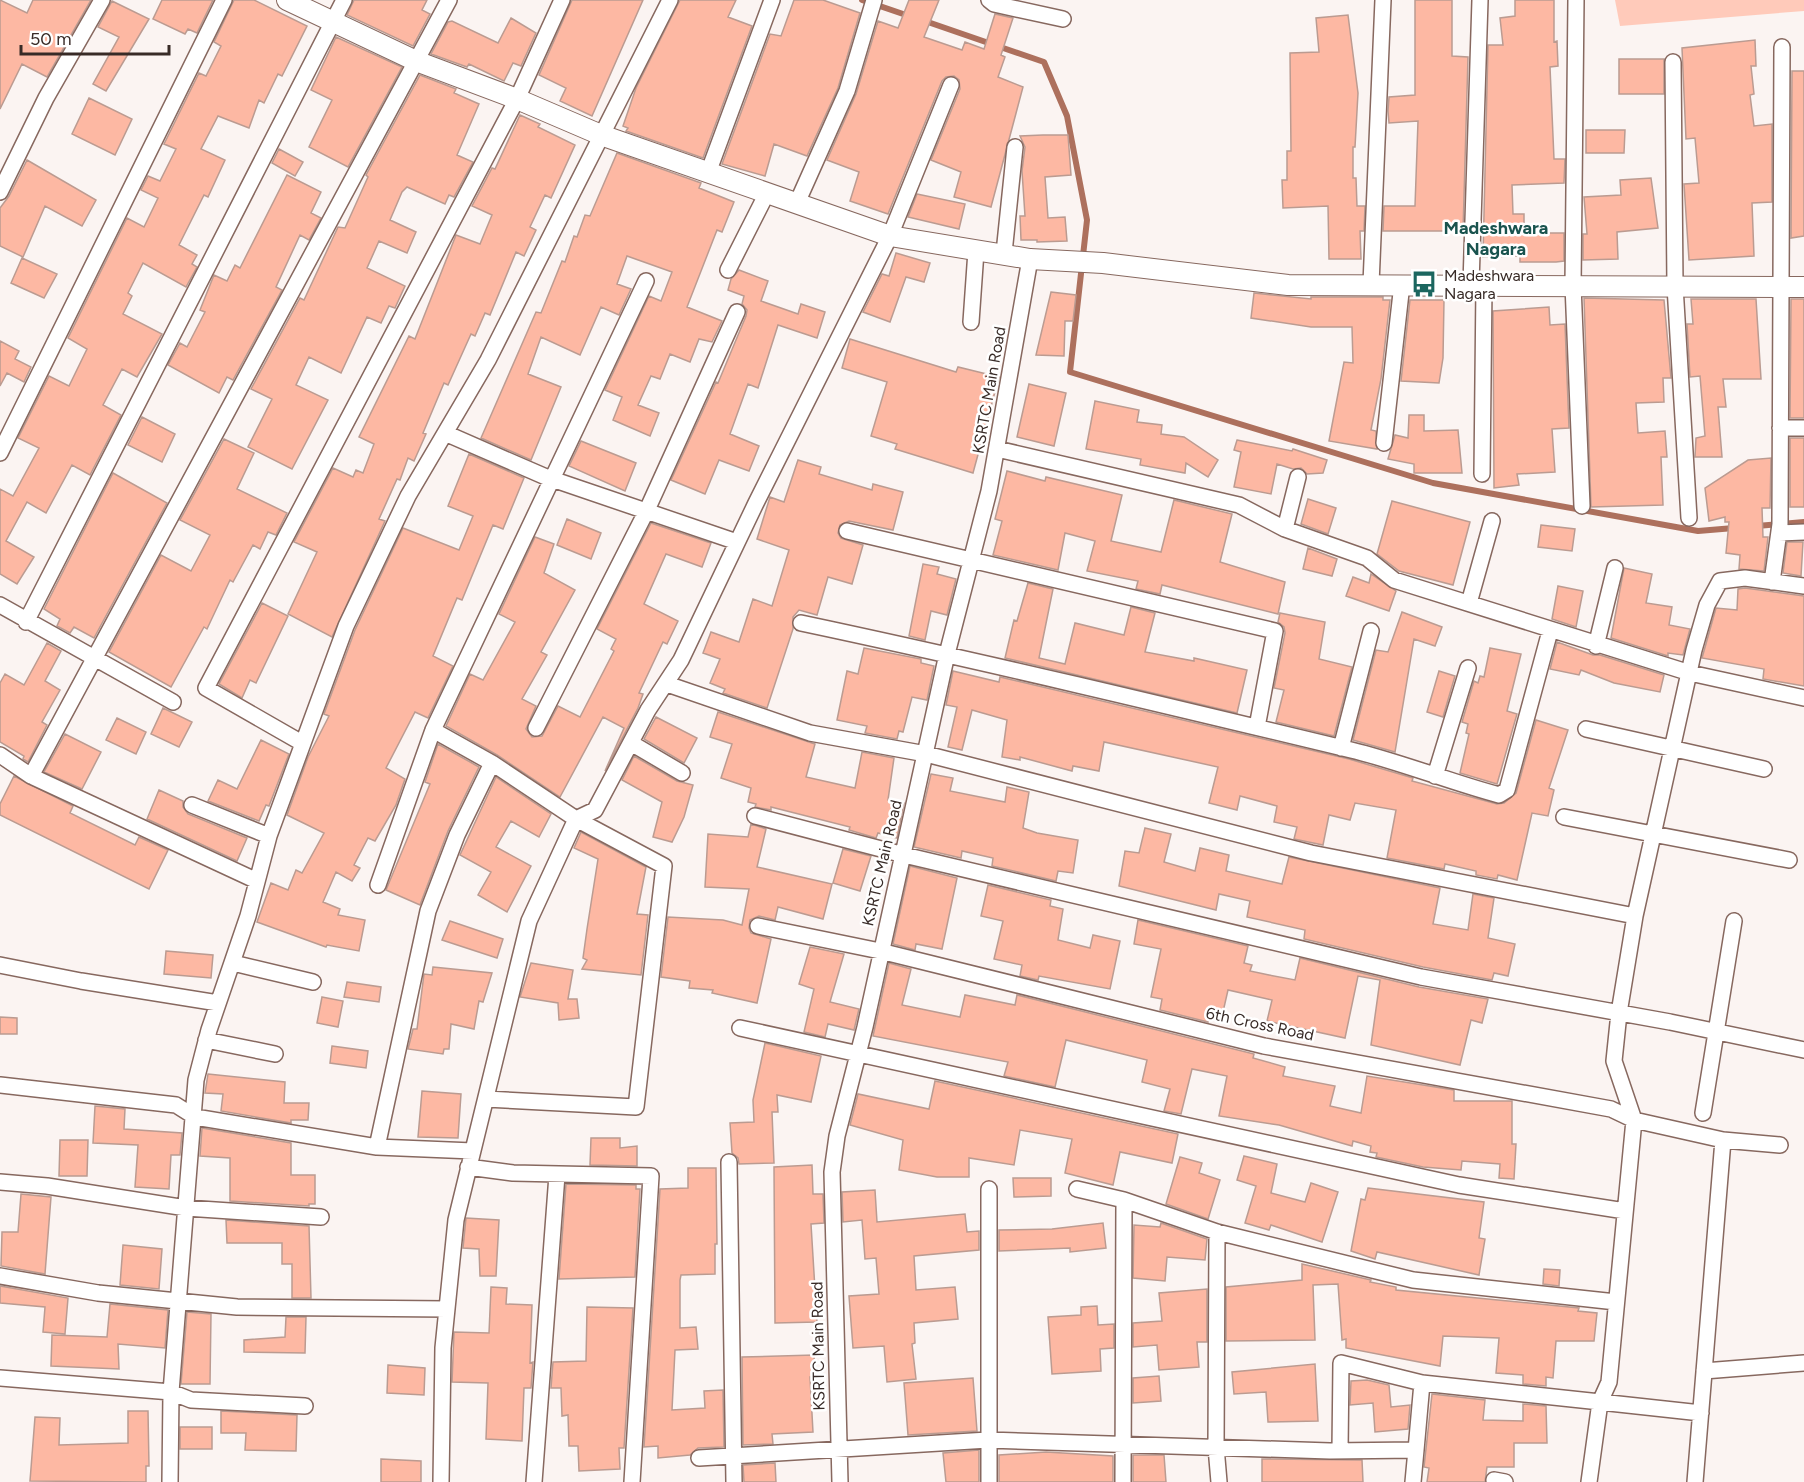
<svg xmlns="http://www.w3.org/2000/svg" width="1804" height="1482" viewBox="0 0 1804 1482" font-family="Figtree,sans-serif">
<style>
.green{fill:#ffcaba}
.lines{fill:none;stroke-linecap:round;stroke-linejoin:round}
.stream{stroke:#ad705d;stroke-width:6}
.building{fill:#fdb8a3;stroke:#bb9b91;stroke-width:1.5}
.minor-casing{stroke:#87685f;stroke-width:18}
.tertiary-casing{stroke:#87685f;stroke-width:22}
.minor{stroke:#fff;stroke-width:15}
.tertiary{stroke:#fff;stroke-width:20}
.labels{text-anchor:middle;dominant-baseline:central;stroke-width:5;stroke-linejoin:round;paint-order:stroke}
.poi-label{font-size:16px;fill:#382b27;stroke:#fff;text-anchor:start}
.street-label{font-size:16px;fill:#382b27;stroke:#fff}
.neighbourhood-label{font-size:18px;font-weight:bold;fill:#19534e;stroke:#fff}
</style>
<rect width="100%" height="100%" fill="#fbf4f2"/>
<path class="green" d="M1615,0H1804V11L1620,26Z"/>
<g class="lines">
<path class="stream" d="M862,0L909,16
M922,20L1044,62L1067,116L1087,220L1070,372L1433,483L1698,531L1734,528
M1757,526L1804,522"/>
</g>
<path class="building" d="M0,0L27,13L33,0H91L47,77L22,64L0,109Z
M162,0H213L197,33L188,29L185,34L153,19Z
M234,0H254L307,26L282,76L278,74L264,103L259,100L249,128L218,116L201,149L225,160L208,197L204,195L179,245L197,255L192,264L197,267L186,287L143,263L128,293L132,296L123,314L162,334L137,377L122,369L103,405L121,415L90,475L72,465L46,513L27,502L6,541L34,557L17,584L0,574V489L13,496L39,448L18,438L49,376L69,386L87,349L68,338L127,218L144,227L158,198L141,190L148,176L160,181L176,149L164,144L199,73L206,76L221,46L214,42Z
M354,0H427L422,10L430,14L413,46L347,15Z
M572,0H643L592,116L560,101L566,88L539,75Z
M680,0H736L728,17L752,26L703,158L626,131L628,128L623,126L636,88Z
M794,0H823L860,13L838,88L807,156L774,144L765,176L722,164L770,34L781,36Z
M909,0H939L924,37L962,50L965,42L984,49L995,14L1013,18L1001,55L1005,57L998,77L1023,87L991,207L954,197L961,172L931,160L960,89L959,80L954,76L946,77L942,81L888,214L850,201L859,172L827,160L856,94L878,21L898,28Z
M1415,0H1452V56L1468,57L1463,231H1383L1384,206H1415L1418,121L1389,123L1388,111L1389,97L1415,95Z
M1515,0H1554V42L1557,41L1558,66L1550,67L1554,159H1565L1564,183L1512,185L1513,214H1524V233H1564V261L1556,262H1520V256L1483,257L1488,45H1503L1500,18L1515,16Z
M112,1L149,19L106,91L93,84L119,37L98,27Z
M1348,15L1358,93L1355,147H1353V178H1356L1357,206H1365L1364,231H1360L1361,259H1329L1328,206L1283,208L1282,180H1287V151H1291L1290,53L1319,52L1316,18Z
M511,18L536,33L521,66L513,63L504,81L469,64L467,67L431,54L448,22L452,21L498,43Z
M336,37L402,67L348,167L309,147L332,100L311,90Z
M1755,40L1756,66H1751L1754,94L1750,95L1754,126L1772,124V202L1752,203L1754,256L1689,260L1684,184L1699,183L1695,138L1686,139L1682,48Z
M1619,59H1664V94H1619Z
M1792,71H1804V236L1791,238Z
M420,75L456,89L454,93L479,104L457,155L473,162L454,197L449,195L445,204L407,187L402,192L390,220L416,232L407,253L379,241L367,268L405,286L395,308L389,306L381,323L367,317L341,373L309,357L296,385L328,400L292,469L248,447L272,399L251,389L300,298L304,300L338,227L345,228L368,177L366,175Z
M89,98L132,119L115,155L72,134Z
M520,115L540,124L538,127L575,145L551,198L545,195L530,227L536,230L524,256L516,252L490,315L485,313L475,336L471,334L448,385L444,383L423,433L426,434L414,461L408,458L400,480L397,479L379,519L385,521L332,637L288,614L317,552L294,542L333,468L353,477L356,470L363,473L374,444L359,437L409,336L415,339L456,235L480,244L492,215L472,206L492,168L495,169Z
M1586,130H1625L1624,153H1586Z
M1043,135H1068L1071,175L1045,177L1048,218L1065,217L1067,241L1037,242V240H1021L1020,216H1025L1022,171L1025,147L1020,136Z
M279,149L303,162L295,176L272,163Z
M617,153L701,183L699,188L734,202L722,232L717,230L687,307L722,321L712,342L699,339L690,362L670,354L660,379L651,376L638,405L659,413L650,436L613,420L622,397L605,390L649,296L661,301L672,272L627,256L617,284L631,289L619,315L601,307L580,355L541,337L528,374L561,387L531,460L481,438L536,312L541,313L562,261L565,262L574,236L577,237L585,215L590,216Z
M27,160L96,200L82,226L45,206L23,257L0,246V208L9,196Z
M287,175L321,192L311,213L321,218L309,240L300,235L276,287L282,290L233,380L227,377L219,393L168,365L180,343L187,347L205,312L200,310L214,275L227,281L235,265L240,268Z
M1651,178L1658,228L1617,232L1618,259L1583,260V234H1587L1584,197L1621,195L1620,180Z
M917,194L965,204L959,229L908,217Z
M896,253L930,263L924,282L906,277L890,322L863,312L882,274L889,276Z
M22,258L57,274L44,298L11,283Z
M739,270L768,281L761,301L798,314L801,304L825,312L817,338L778,325L758,388L748,384L730,434L759,446L749,471L719,460L705,494L671,480L716,382L718,383L746,316L747,310L742,304L744,296L728,290L731,279Z
M1051,292L1076,295L1073,321H1065L1064,356L1036,355Z
M1254,293L1311,299V297H1383V300H1390L1381,379L1371,430L1376,431L1377,449L1329,441L1344,362L1353,363L1352,327H1311L1251,318Z
M1584,298L1664,300L1671,378H1663L1664,402L1636,403L1638,433L1665,431L1667,457H1661L1663,505L1591,507Z
M1691,299H1756L1761,379H1723L1726,407H1718L1722,457H1695L1696,438L1705,436L1700,376L1690,377L1687,324H1693Z
M1791,299H1804V418H1790Z
M1410,300H1444L1443,358L1439,383L1401,381Z
M1549,307L1550,325L1565,324L1569,428L1552,429L1555,472L1517,474L1519,485L1494,488L1493,311Z
M850,339L956,372L958,367L999,377L973,473L895,449L897,444L871,436L887,382L842,368Z
M0,341L19,351L15,359L31,367L24,382L7,373L0,386Z
M1029,384L1066,393L1054,446L1017,437Z
M1095,401L1139,410L1137,422L1162,425L1161,434L1184,437L1218,460L1208,477L1186,463L1185,473L1140,465L1141,459L1086,449Z
M1409,415H1424V431L1458,430L1462,473H1414V464L1388,459L1395,435L1408,438Z
M142,417L175,434L162,462L128,445Z
M1790,438H1804V507H1790Z
M224,439L254,453L237,489L287,513L276,535L268,532L260,549L253,545L233,582L230,580L207,629L204,627L171,687L109,652L161,555L191,571L210,535L180,520Z
M1237,440L1292,451L1293,449L1327,460L1323,473L1307,474L1301,468L1293,469L1277,464L1271,494L1234,487L1241,452L1234,450Z
M581,441L636,463L625,491L569,466Z
M469,454L524,478L503,529L493,525L462,600L457,598L433,656L453,666L428,718L415,712L386,768L405,779L396,805L375,841L368,838L354,865L360,868L352,881L336,872L323,902L340,909L338,915L365,920L359,951L327,945L326,947L257,922L271,883L288,890L296,870L302,873L324,833L287,815L308,757L329,716L324,714L355,630L403,528L459,550L473,516L448,506Z
M1771,458L1770,508H1762L1763,537H1768L1764,571L1739,569L1740,555L1726,553L1729,522H1725V517L1709,521L1705,488L1748,460Z
M798,460L821,467L819,474L872,490L873,484L903,492L893,530L849,521L840,525L838,533L841,538L863,545L852,584L828,577L817,615L799,610L793,617V629L767,708L723,693L725,689L710,683L720,659L703,653L711,632L739,642L753,599L772,606L789,550L757,539L770,497L784,502Z
M1007,471L1045,481L1046,477L1122,495L1111,541L1161,552L1174,500L1232,514L1220,562L1285,582L1278,614L1162,585L1160,594L1136,589L1138,581L1087,571L1095,541L1065,533L1058,570L993,555L1002,521L995,519Z
M113,473L167,503L94,638L74,627L70,633L57,626L60,619L44,609Z
M1308,499L1336,508L1328,534L1301,524Z
M1392,501L1470,522L1453,585L1399,571L1377,554Z
M567,519L601,533L591,559L557,545Z
M651,523L711,543L702,567L666,554L644,604L678,621L667,644L663,642L639,693L643,694L638,708L605,771L624,728L603,717L560,797L497,755L446,726L470,674L483,680L515,622L499,614L535,537L554,544L544,573L575,590L541,652L547,655L522,699L536,706L526,729L532,737L542,736L558,706L580,717L614,651L611,649L616,639L597,629Z
M1541,525L1575,529L1572,551L1538,547Z
M1787,542H1803L1801,576L1783,573Z
M1308,548L1337,559L1332,576L1303,569Z
M923,564L939,567L937,574L956,579L947,615L931,611L925,640L909,636Z
M1624,568L1652,574L1646,603L1672,607L1669,625L1690,629L1683,655L1668,653V656L1611,638Z
M1371,574L1396,591L1389,611L1346,596L1353,577L1369,583Z
M1028,583L1053,589L1039,658L1065,664L1075,623L1124,635L1131,607L1155,613L1145,652L1194,661V658L1247,670L1237,713L1005,658L1014,620L1017,621Z
M1558,586L1583,591L1576,627L1552,619Z
M1745,588L1804,596V686L1763,679L1764,669L1702,658L1716,608L1737,610L1738,589Z
M262,603L288,616L256,683L250,680L242,698L219,684Z
M1402,612L1442,627L1435,646L1414,639L1395,752L1353,740L1376,650L1388,652Z
M1280,613L1325,622L1319,659L1352,667L1334,736L1276,722L1284,690L1274,688L1285,633L1284,627L1278,622Z
M1557,642L1593,655H1600L1664,675L1660,692L1614,683L1581,670L1579,675L1550,669Z
M47,643L61,651L45,681L60,690L42,722L47,725L28,762L23,759L24,756L0,742V683L5,674L24,685Z
M864,648L921,659V663L934,666L927,700L912,697L903,732L899,731L897,739L865,733L867,726L837,720L847,671L858,674Z
M1490,648L1521,654L1507,711L1517,714L1497,784L1460,773L1469,734L1466,733L1468,724L1462,722L1474,681L1478,683L1480,676L1484,677Z
M953,671L999,682L1000,677L1349,759L1413,778L1412,781L1497,804L1504,803L1516,793L1536,720L1568,730L1549,788L1554,790L1548,816L1532,813L1517,880L1498,875L1497,879L1476,875V871L1445,864L1444,869L1387,858L1396,810L1355,803L1350,820L1329,815L1323,845L1294,839L1297,827L1274,822L1277,806L1240,796L1237,810L1209,803L1218,767L1104,742L1099,771L1073,766L1072,771L1020,757V760L1002,757L1007,720L972,710L962,750L948,747L957,707L946,705Z
M1439,671L1455,676L1443,717L1427,712Z
M163,708L192,722L179,747L151,734Z
M718,712L815,744L806,777L855,788L862,752L894,758L888,800L904,803L897,838L878,833L876,838L849,830L850,827L771,807V810L755,807L756,804L748,802L751,788L721,778L732,744L710,737Z
M656,717L697,738L684,763L644,739Z
M117,718L146,732L136,754L106,740Z
M65,734L101,752L82,789L44,772Z
M261,740L289,754L269,806L266,805L259,821L208,801L218,780L237,789Z
M438,744L479,767L448,831L420,905L386,890L430,784L425,782Z
M634,756L677,781L693,785L684,817L672,842L653,837L662,802L622,780Z
M931,774L953,778L950,791L1005,802L1007,787L1029,792L1023,828L1037,833L1078,840L1073,873L1058,871L1056,881L992,866L993,858L962,851L961,858L914,847Z
M14,776L73,806L70,813L135,845L139,837L168,850L149,889L0,815V804Z
M496,777L551,814L539,837L511,821L496,847L531,866L507,912L478,895L491,872L460,855Z
M159,790L183,801V807L188,814L247,838L237,861L147,819Z
M751,824L766,829L757,867L832,884L823,919L778,907L775,920L759,916L750,920L749,928L751,933L771,939L757,1003L712,993L713,990L689,988L690,981L661,977L668,917L723,920L742,925L749,889L705,887L708,834L748,837Z
M1145,828L1171,834L1164,862L1195,871L1200,848L1229,855L1226,871L1282,884L1289,857L1440,888L1433,924L1468,930L1473,894L1494,898L1488,938L1515,944L1508,976L1494,973L1492,980L1423,967L1304,939L1305,930L1247,917L1250,901L1219,894L1216,910L1119,886L1125,851L1139,853Z
M581,832L646,867L637,914L648,915L641,975L582,969L587,960L583,958L587,929L598,859L574,848Z
M843,849L871,856L860,891L833,883Z
M910,866L957,878L942,949L916,944L915,950L893,944Z
M988,885L1051,900L1050,906L1063,909L1058,940L1090,948L1093,935L1120,941L1110,989L1039,976L1038,980L1020,976L1022,965L994,959L1003,921L981,916Z
M1138,920L1248,946L1244,963L1252,965L1250,971L1269,975L1295,980L1300,958L1419,987L1488,999L1482,1023L1471,1020L1460,1065L1371,1045L1380,980L1358,976L1345,1038L1267,1021L1272,1000L1228,990L1223,1012L1211,1010L1208,1022L1160,1010L1162,999L1151,997L1161,949L1134,944Z
M450,921L503,939L497,958L442,940Z
M810,947L844,954L830,1002L859,1009L854,1030L828,1024L825,1037L804,1032L814,989L799,984Z
M166,951L213,955L211,978L164,974Z
M531,963L573,970L568,999H577L579,1018L559,1020L558,1003L520,997Z
M889,963L911,969L902,1005L960,1017L965,995L1015,1005L1017,995L1254,1054L1253,1058L1285,1067L1283,1076L1335,1086L1330,1106L1361,1113L1367,1076L1454,1090V1101H1512V1144H1516L1514,1179L1499,1178L1500,1164L1462,1161L1461,1170L1423,1167L1376,1157L1377,1153L1370,1152L1371,1146L1353,1141L1352,1146L1279,1125L1219,1116L1227,1076L1192,1069L1181,1114L1164,1111L1170,1089L1142,1082L1147,1060L1066,1040L1055,1087L1004,1076L1008,1062L873,1036Z
M433,967L492,973L483,1002L479,1001L474,1029L451,1024L449,1049H444L443,1054L408,1049L413,1029H417L424,974L432,975Z
M347,982L381,987L379,1002L344,997Z
M322,997L343,1001L338,1027L317,1023Z
M0,1017L17,1018V1034H0Z
M765,1043L821,1056L811,1102L777,1095L778,1112H772L774,1163L739,1164L738,1158L732,1153L730,1123L754,1122L753,1100Z
M332,1046L368,1051L366,1068L330,1063Z
M208,1074L285,1082L284,1103H309L308,1120H291V1123L221,1111L223,1094L205,1093Z
M935,1081L1178,1134L1172,1163L1120,1152L1113,1185L1065,1173L1072,1139L1020,1130L1014,1165L969,1158V1177H937L899,1170L903,1140L850,1125L858,1094L929,1109Z
M422,1091L461,1094L458,1138L418,1137Z
M95,1106L125,1109L124,1129L182,1133L180,1155H171L169,1189L135,1187L138,1145L93,1143Z
M202,1128L291,1143V1175H315V1204H309V1206L230,1201V1158L200,1156Z
M591,1138H620V1148L637,1146V1166L590,1165Z
M60,1140H88L87,1176H59Z
M1244,1156L1277,1164L1271,1193L1305,1202L1311,1183L1338,1192L1322,1242L1271,1225L1269,1230L1245,1223L1256,1186L1237,1180Z
M1180,1157L1202,1163L1199,1173L1220,1180L1208,1219L1166,1204Z
M812,1165L813,1194H823L824,1223L811,1224L817,1322L775,1323L774,1167Z
M688,1168H716L717,1244H715V1274L681,1275L680,1280V1328L696,1327L698,1349L675,1350L672,1410L705,1408L704,1391L723,1390L724,1447L698,1448L690,1455L658,1458V1446L644,1447L660,1189L688,1188Z
M1013,1178H1051V1196L1014,1197Z
M566,1184L636,1185V1189H640L635,1277L559,1279Z
M1368,1188L1484,1202L1479,1238L1485,1239L1479,1275L1377,1252L1375,1259L1351,1251L1361,1199L1365,1200Z
M875,1190L877,1222L965,1214L967,1232L979,1231V1250L914,1256L916,1290L955,1287L958,1319L914,1323L915,1343L912,1344L916,1379L887,1382L884,1346L853,1348L849,1296L879,1294L876,1258L865,1259L862,1220L843,1222L842,1192Z
M21,1194L51,1197L45,1274L1,1266L2,1232H18Z
M466,1218L499,1220L496,1276H480L479,1249L463,1248Z
M226,1220L309,1226L311,1298H292V1264H282V1243H227Z
M1103,1223L1106,1248L1070,1252V1248L999,1251V1230L1052,1229Z
M1161,1223L1207,1239L1205,1260L1167,1257L1165,1281L1133,1278L1134,1225L1160,1227Z
M123,1245L162,1249L159,1289L120,1285Z
M1302,1264L1371,1280L1370,1282L1396,1287V1290L1579,1308L1578,1311L1597,1313L1594,1341H1556L1553,1378L1546,1377V1386L1523,1384V1375L1496,1373L1499,1338L1443,1336L1440,1366L1346,1348V1339L1342,1340L1338,1284L1313,1285L1315,1340L1226,1341V1287L1302,1280Z
M1544,1269L1560,1270L1559,1286L1543,1284Z
M0,1286L68,1298L65,1334L43,1332L45,1307L0,1303Z
M491,1287L507,1288L506,1304L532,1305L530,1363L533,1362L531,1388H524L522,1441L486,1439L488,1383L452,1382L454,1332L489,1333Z
M1207,1289V1342H1197L1199,1367L1159,1370L1157,1345L1133,1347V1323L1162,1321L1159,1293Z
M110,1304L168,1310L165,1348L118,1344L119,1369L51,1366L52,1335L107,1337Z
M1097,1306L1098,1325L1114,1324V1348L1100,1349L1101,1371L1052,1374L1048,1317L1081,1315V1307Z
M587,1307L633,1308L624,1448H619L620,1469L579,1471L578,1446H569L568,1415L562,1416L561,1388H551L553,1362L586,1361Z
M187,1312L211,1314L210,1384H181Z
M286,1317H306L305,1353L244,1352V1340L285,1337Z
M814,1355L815,1377H810L813,1432L772,1434L773,1444L743,1445L742,1357Z
M1315,1364L1318,1421L1268,1422L1266,1392L1234,1394L1232,1372Z
M388,1365L425,1368L424,1395L387,1393Z
M1159,1376L1161,1401L1133,1403V1378Z
M973,1378L977,1431L908,1435L904,1383Z
M1367,1380L1389,1385L1391,1407L1410,1405L1408,1429L1375,1432L1373,1403L1350,1405L1351,1381Z
M1432,1394L1485,1400L1483,1420L1523,1421V1404L1546,1406L1547,1443H1514V1467H1487L1485,1482H1427L1429,1468L1424,1467Z
M128,1411H148L149,1466H146V1482L30,1481L35,1417L60,1418L59,1445L128,1443Z
M221,1411L297,1415L296,1451L245,1450L246,1433H221Z
M180,1427H212V1449H180Z
M979,1450V1482H946L943,1453Z
M1046,1452L1113,1456V1482H999V1455Z
M1133,1455H1164L1166,1482H1133Z
M381,1459L421,1461V1482H381Z
M1262,1459L1362,1460L1363,1482H1262Z
M775,1463L776,1482H744L743,1465Z"/>
<g class="lines">
<g class="minor-casing">
<path id="minor" d="M989,0L994,4L1063,19
M1576,0L1573,285L1582,506
M1673,62L1675,286L1689,518
M708,173L772,0
M0,192L46,98L102,0
M797,203L847,91L874,0
M1004,253L1015,147
M728,270L767,193
M1371,284L1383,0
M1471,284L1480,0
M971,322L976,251
M1780,428H1804
M445,433L546,477L737,542
M1384,443L1402,284
M997,449L1239,505L1285,529L1367,558L1394,580L1690,673L1804,698
M0,453L224,0
M1482,474L1484,285
M1285,529L1298,477
M847,531L1275,631L1257,727
M1779,533L1804,532
M1772,582L1780,524L1782,47
M1469,603L1492,521
M0,605L173,702
M26,622L344,0
M801,623C985,662 1168,706 1351,750C1401,762 1450,782 1499,795L1507,790L1550,631
M1596,646L1615,568
M667,684L810,733L926,754L1311,853L1635,916
M536,728L647,510L737,312
M1586,729L1764,769
M433,730L492,763L576,819L664,866L636,1107L486,1099
M302,743L206,688L517,99L562,0
M631,743L682,773
M1341,748L1371,631
M0,755L31,776L449,0
M31,776L257,881
M1435,776L1468,668
M192,805L269,836
M755,816L904,855L1421,977L1670,1022L1804,1050
M1564,817L1789,860
M378,885L433,730L646,281
M758,926L880,951L1264,1046L1611,1109L1634,1120L1723,1140L1695,1482
M233,963L313,982
M0,965L81,981L218,1003
M740,1028L1459,1185L1625,1211
M206,1040L275,1054
M0,1085L176,1105L195,1117L377,1147L473,1151
M1703,1113L1734,921
M1723,1140L1780,1145
M377,1147L428,911L457,835L492,763
M729,1162L734,1482
M468,1167L513,1173L651,1176L632,1482
M0,1182L47,1186L186,1208L321,1217
M989,1189V1482
M1077,1189L1124,1200
M1217,1232L1216,1447L1219,1482
M0,1276L98,1293L237,1307L447,1309
M1704,1371L1804,1363
M0,1378L171,1392L191,1400L305,1406
M1340,1450L1341,1363L1422,1383
M1416,1450L1422,1383L1600,1402L1609,1382L1634,1120L1614,1061L1619,1013L1635,916L1694,650L1707,605L1720,581L1745,578L1804,586
M699,1458L988,1440L1330,1451L1416,1450L1413,1482
M1494,1480L1505,1482
M170,1482L171,1392L196,1080L209,1030L248,916L269,836L346,626L408,496L488,360L670,0
M441,1482L443,1348L456,1220L529,921L576,819L595,810L648,710L681,660L756,503L890,236L951,85
M534,1482L557,1175
M840,1482L832,1172L837,1136L865,1027L947,654L989,491L1030,259
M1123,1482L1124,1200L1217,1232L1413,1280L1616,1302
M1589,1482L1600,1402L1701,1413"/>
</g>
<g class="tertiary-casing">
<path id="tertiary" d="M287,0L416,61L517,99L601,135L890,236L1030,259L1103,263L1288,285L1804,287"/>
</g>
<use href="#minor" class="minor"/>
<use href="#tertiary" class="tertiary"/>
</g>
<defs>
<g id="bus-bare" transform="scale(2.07)"><path d="M-5-6H5V4H4V6H2V4H-2V6H-4V4H-5ZM-3.5-4V0h7V-4ZM-3.5 1.2v1.5H-2V1.2ZM2 1.2v1.5H3.5V1.2Z" fill="#1b665f" stroke="#fff" stroke-width="2.5" paint-order="stroke"/></g>
</defs>
<g fill-rule="evenodd">
<use href="#bus-bare" x="1424" y="284"/>
</g>
<g class="labels">
<g class="poi-label">
<text x="1444" y="275">Madeshwara<tspan x="1444" dy="18">Nagara</tspan></text>
</g>
<g class="street-label">
<text transform="translate(989 390) rotate(-80)">KSRTC Main Road</text>
<text transform="translate(882 863) rotate(-77)">KSRTC Main Road</text>
<text transform="translate(1260 1024) rotate(12)">6th Cross Road</text>
<text transform="translate(818 1346) rotate(-91)">KSRTC Main Road</text>
</g>
<g class="neighbourhood-label">
<text x="1496" y="228">Madeshwara<tspan x="1496" dy="21">Nagara</tspan></text>
</g>
</g>
<path d="M21 45v9h148v-9" fill="none" stroke="#382b27" stroke-width="3"/>
<text x="30" y="45" font-size="18" fill="#382b27" stroke="#ffffff" stroke-width="4.5" paint-order="stroke">50 m</text>
</svg>
